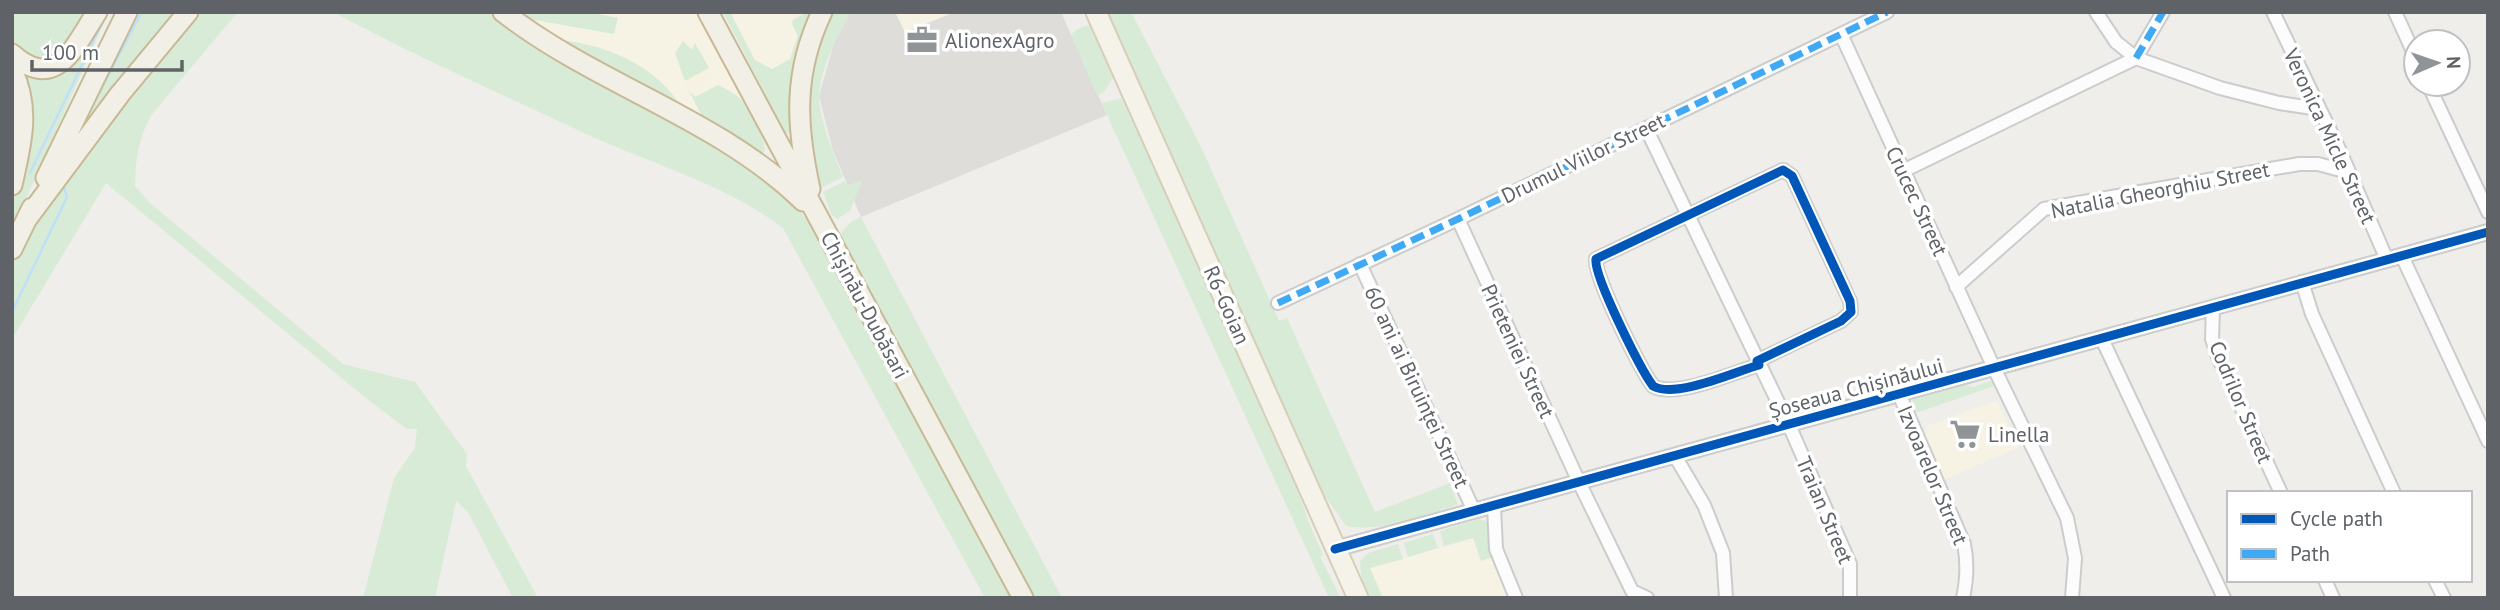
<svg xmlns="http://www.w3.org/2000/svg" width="2500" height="610" viewBox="0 0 2500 610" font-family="'PT Sans',sans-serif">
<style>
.commercial{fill:#f7f3e4}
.industrial{fill:#dfddda}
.green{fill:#d8ebd6}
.sand{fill:#f6f1e1}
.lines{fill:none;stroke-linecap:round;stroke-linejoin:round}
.stream{stroke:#bfe0f9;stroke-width:2.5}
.minor-casing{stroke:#cbcccc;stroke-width:16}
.tertiary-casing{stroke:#cbcccc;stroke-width:18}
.primary-casing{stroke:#d7ceb8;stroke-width:23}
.trunk-casing{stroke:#c8b996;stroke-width:23}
.minor{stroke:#fdfcfc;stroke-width:12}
.tertiary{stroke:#fdfcfc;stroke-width:14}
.primary{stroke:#f4f2e9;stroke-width:19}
.trunk{stroke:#f2f0e6;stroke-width:19}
.quiet{stroke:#3fa9f5;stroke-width:7;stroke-dasharray:14 7;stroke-linecap:butt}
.cycleway-casing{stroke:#fff;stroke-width:13}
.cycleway{stroke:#0057b8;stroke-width:9}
.labels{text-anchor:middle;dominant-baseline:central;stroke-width:7;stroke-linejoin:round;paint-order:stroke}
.poi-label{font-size:21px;fill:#5f6368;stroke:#fff;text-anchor:start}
.street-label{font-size:21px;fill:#5f6368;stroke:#fff}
</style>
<rect width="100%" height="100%" fill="#efeeea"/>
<path class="commercial" d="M588,12H697L744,103L737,95L718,85L706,124L518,17L614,34L618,18Z
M730,12H807L796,17L794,28L798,36L790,59L772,70L755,60Z
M895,12H955L905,33Z
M1997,401L2019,447L1941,481L1923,438L1928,432L1926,426Z
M1474,538L1494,557L1512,598H1383L1370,568Z"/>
<path class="industrial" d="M850,12H895L905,32L955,12H1061L1107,115L861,217L833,151L819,96L834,43Z"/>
<path class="green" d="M12,12H89L61,55L39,61C9,44 12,46 12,12Z
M140,12H180L64,155Z
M196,12H238L152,114C138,139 136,157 135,186L150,203L343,364L415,382L467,454L466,466L538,598H513L468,512L456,501L435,598H363L394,478L415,448L417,429H407L367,399L106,183L12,339V261L51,199L86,149Z
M333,12H497L671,118L786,192L832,254L1017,598H985L783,228C722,182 650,164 582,132C499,93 415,56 333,12Z
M512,12H588L618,18L614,34L518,17Z
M723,12H730L755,60L772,69L790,59L798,36L792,24L793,20L807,12H815L793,130L789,134L784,131Z
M828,12H850C837,37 822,65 819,93C817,113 835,159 843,177L821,188L814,171L802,107Z
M1106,12H1131L1202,149L1279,321L1287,318L1375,512L1450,483L1458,505C1422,515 1383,533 1346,526L1323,493Z
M106,18L18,217L12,221V207L27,138L20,73L39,75L99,21Z
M1087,25L1090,26L1113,78L1104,92L1097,95L1071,35L1076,30Z
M551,39C603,43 656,63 684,111Z
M683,41L692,50L695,43L709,68L685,81L675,53Z
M718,85C725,88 732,92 738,97C747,104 768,142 764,152L759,153L706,124L689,91L695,97Z
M1122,98L1287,459L1309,523L1323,555L1320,557L1341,598H1329L1107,115L1102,103Z
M845,181L847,185L862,181L850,211L837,219L831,214L823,192Z
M861,217L1062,598H1028L836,238L852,221Z
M1990,381L1997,385L1919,412H1911L1909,406L1913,400L1963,385L1974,387Z
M1479,519L1488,522L1494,557L1481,561L1473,538L1444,546L1440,531Z
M1433,534L1438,548L1408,557L1404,543Z
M1398,544L1403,559L1370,568L1383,598H1369L1362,582L1360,561L1368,553Z"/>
<path class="sand" d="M709,68L715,78L689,91L685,81Z"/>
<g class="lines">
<path class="stream" d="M96,98L142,12
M30,173L104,19
M12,312L67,197L64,188"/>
<g class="minor-casing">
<path id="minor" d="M2096,12L2116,42L2136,58L2220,88L2279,103L2319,109
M2273,12L2340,151L2387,260
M2395,12L2416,58
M1841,34L1994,368L2067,518L2075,558L2072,598
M2428,84L2488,212
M1646,128L1789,425L1850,564V598
M1903,171L2136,58L2163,12
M1458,219L1579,482L1632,591L1647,598
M2402,256L2488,441
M1360,264L1474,511
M2302,282L2312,314L2394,493
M1956,287L2044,209L2299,164H2318L2348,172
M1278,303L1458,219L1887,12
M2213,308L2212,339L2218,357L2281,493
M2102,339L2224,598
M1757,361L1841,321L1851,312L1850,301L1792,176L1783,170L1602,256L1596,259C1593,275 1641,370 1653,386C1675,399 1734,372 1759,365
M1899,394L1964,544C1968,563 1967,579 1963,598
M1675,456L1704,505L1723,553L1726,598
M1494,506L1496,549L1516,598
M2325,580L2333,598
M2435,580L2444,598"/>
</g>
<g class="tertiary-casing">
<path id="tertiary" d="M1335,549L2488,232"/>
</g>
<g class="primary-casing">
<path id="primary" d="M1096,12L1358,598"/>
</g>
<g class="trunk-casing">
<path id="trunk" d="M503,12C597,85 718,118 803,201
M708,12L1023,598
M12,54C56,93 75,46 97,12
M12,70C31,109 21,145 12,185
M46,178L127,12
M810,189C796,125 793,73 822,12
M26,220L120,94L188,12
M12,249L32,208"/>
</g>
<use href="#minor" class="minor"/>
<use href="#tertiary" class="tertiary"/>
<use href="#primary" class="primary"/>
<use href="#trunk" class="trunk"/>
<path class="quiet" d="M2136,58L2163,12
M1278,303L1458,219L1887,12"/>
<g class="cycleway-casing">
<path id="cycleway" d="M1757,361L1841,321L1851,312L1850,301L1792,176L1783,170L1602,256L1596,259C1593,275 1641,370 1653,386C1675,399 1734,372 1759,365
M1335,549L2488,232"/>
</g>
<use href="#cycleway" class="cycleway"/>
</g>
<defs>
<g id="office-bare" transform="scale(2.415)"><path d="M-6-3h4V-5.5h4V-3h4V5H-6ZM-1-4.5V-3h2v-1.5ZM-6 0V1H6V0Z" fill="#919496" stroke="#fff" stroke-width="2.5" paint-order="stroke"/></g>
<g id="supermarket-bare" transform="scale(2.415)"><path d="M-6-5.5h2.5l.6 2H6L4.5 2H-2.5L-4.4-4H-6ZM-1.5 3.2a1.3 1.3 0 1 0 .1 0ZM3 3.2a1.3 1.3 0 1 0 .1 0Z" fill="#919496" stroke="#fff" stroke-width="2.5" paint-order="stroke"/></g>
</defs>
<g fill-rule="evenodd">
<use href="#office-bare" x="922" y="40"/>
<use href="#supermarket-bare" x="1965" y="434"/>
</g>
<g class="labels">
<g class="poi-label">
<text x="945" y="40">AlionexAgro</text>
<text x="1988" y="434">Linella</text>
</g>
<g class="street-label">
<text transform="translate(2330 136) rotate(65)">Veronica Micle Street</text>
<text transform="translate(1583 158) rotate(-26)">Drumul Viilor Street</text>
<text transform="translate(2160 190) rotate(-11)">Natalia Gheorghiu Street</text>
<text transform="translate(1917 201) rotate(65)">Crucec Street</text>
<text transform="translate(865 305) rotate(62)">Chișinău-Dubăsari</text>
<text transform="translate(1227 305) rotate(66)">R6-Goian</text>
<text transform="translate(1518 351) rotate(65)">Prieteniei Street</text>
<text transform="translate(1417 387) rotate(65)">60 ani ai Biruinței Street</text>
<text transform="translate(1856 388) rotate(-15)">Șoseaua Chișinăului</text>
<text transform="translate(2241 402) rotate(67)">Codrilor Street</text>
<text transform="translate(1933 475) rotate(67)">Izvoarelor Street</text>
<text transform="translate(1825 510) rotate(67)">Traian Street</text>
</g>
</g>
<rect width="2500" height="610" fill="none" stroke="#5f6368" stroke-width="28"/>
<rect x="2227" y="491" width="245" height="91" fill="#ffffff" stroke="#bfc1c3" stroke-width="2"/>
<rect x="2241" y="514" width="35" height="10" fill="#0057b8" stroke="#bfc1c3" stroke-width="2"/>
<text x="2290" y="526" font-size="21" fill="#5f6368">Cycle path</text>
<rect x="2241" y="549" width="35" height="10" fill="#3fa9f5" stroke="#bfc1c3" stroke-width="2"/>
<text x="2290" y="561" font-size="21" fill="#5f6368">Path</text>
<g transform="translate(2437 63) rotate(88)"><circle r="33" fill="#ffffff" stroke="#bfc1c3" stroke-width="2"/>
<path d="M0-5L12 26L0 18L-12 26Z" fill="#919496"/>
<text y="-10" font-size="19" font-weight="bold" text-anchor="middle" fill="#5f6368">N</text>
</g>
<path d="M32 60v10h150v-10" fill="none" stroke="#5f6368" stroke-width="3.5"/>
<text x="42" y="60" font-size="21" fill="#5f6368" stroke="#ffffff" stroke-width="5" paint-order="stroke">100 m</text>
</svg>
